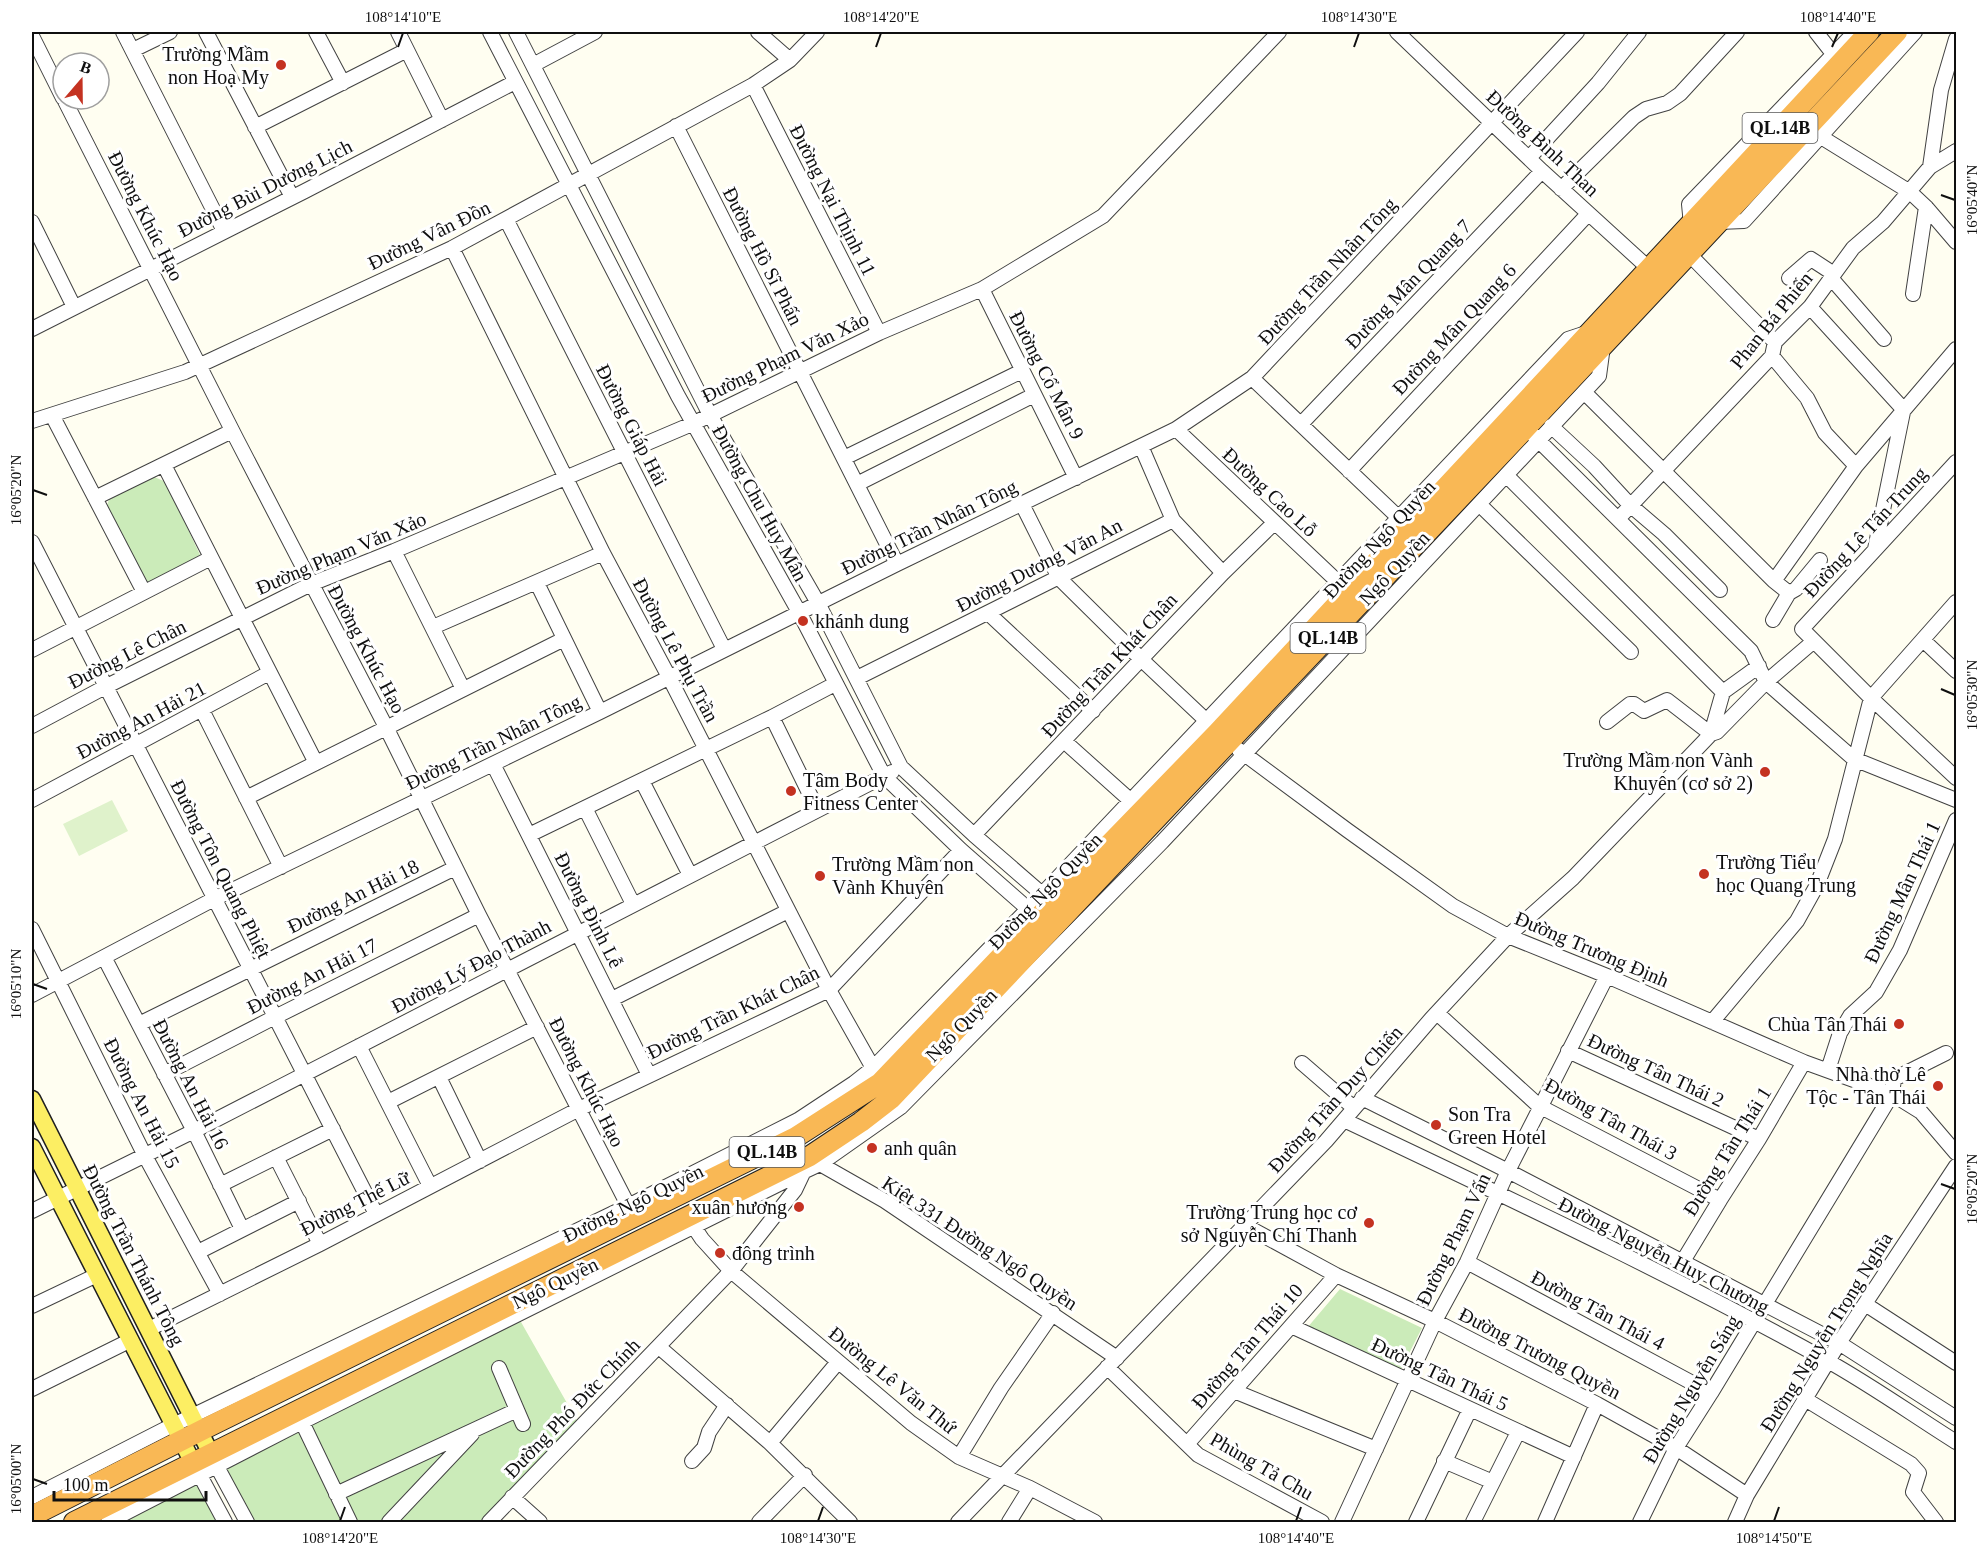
<svg xmlns="http://www.w3.org/2000/svg" width="1988" height="1554" viewBox="0 0 1988 1554" font-family="'Times New Roman',serif">
<style>
.green{fill:#cbebb9}
.pitch{fill:#dff2cb}
.lines{fill:none;stroke-linecap:round;stroke-linejoin:round}
.minor-casing{stroke:#424242;stroke-width:16}
.major-casing{stroke:#202020;stroke-width:19}
.highway-casing{stroke:#202020;stroke-width:22}
.minor{stroke:#fff;stroke-width:14}
.major{stroke:#fcee63;stroke-width:16}
.highway{stroke:#f9b855;stroke-width:20}
.ticks{fill:none;stroke:#0f0f0f;stroke-width:2}
.poi-dot{fill:#c43221;stroke:#fff;stroke-width:2}
.labels{text-anchor:middle;dominant-baseline:central;stroke-width:6;stroke-linejoin:round;paint-order:stroke}
.shield{fill:#fff;stroke:#575757;stroke-width:1.5}
.shield-label{font-size:18px;font-weight:bold;fill:#0f0f0f}
.poi-label{font-size:20px;fill:#0f0f0f;stroke:#fff;text-anchor:start}
.street-label{font-size:20px;fill:#0f0f0f;stroke:#fff}
.neatline{fill:none;stroke:#0f0f0f;stroke-width:2}
.ticks-label{font-size:15px;text-anchor:middle;fill:#0f0f0f}
</style>
<rect width="100%" height="100%" fill="#fffef1"/>
<path class="green" d="M152,476L166,482L201,557L153,583H145L105,510L111,495Z
M1340,1289L1422,1328L1401,1369L1307,1328Z
M517,1315L580,1426L492,1522H247L217,1467Z
M200,1476L224,1522H108Z"/>
<path class="pitch" d="M112,800L128,831L79,856L63,824Z"/>
<g class="lines">
<g class="minor-casing">
<path id="minor" d="M123,32L224,231
M206,32L292,197
M316,32L343,83
M398,32L442,120
M490,32L678,396L799,612L884,776L961,850L1035,915
M516,32L710,415L818,603L901,767L974,835L1049,900
M758,32L790,60
M1397,32L1542,171L1655,274
M1816,32L1834,55
M32,36L63,98
M133,50L170,32
M533,65L595,32
M753,85L879,333
M64,99L236,438L386,727L479,915L632,1213
M676,126L897,564
M255,127L407,50
M1813,132L1910,192L1926,207L1956,242
M1529,158L1598,83L1639,32
M1930,167L1941,90L1956,39
M1561,189L1634,117L1646,109L1667,103L1680,94L1737,32
M506,219L724,649
M32,222L74,307
M1719,222L1744,221L1915,32
M1691,225L1689,204L1855,32
M452,248L603,553L669,677L829,990L873,1068
M1689,254L1775,342
M1789,278L1811,259L1834,274
M1831,278L1884,339
M982,289L1076,478
M1913,294L1926,207
M1810,307L1904,410
M32,329L305,191L515,82
M1772,356L1807,398L1825,433L1856,466
M1252,378L1399,518
M1584,392L1774,581L1789,593
M52,415L144,592
M32,421L185,372L211,360L452,248L753,85L790,60L817,32
M1302,423L1542,171
M1551,426L1594,466L1630,505L1664,534L1720,590
M1176,429L1338,582
M1532,434L1751,651L1766,682L1854,759L1956,800
M1141,446L1173,520L1223,573
M844,458L1022,371
M1956,462L1802,629L1871,698L1956,778
M164,465L316,763
M1349,471L1588,214
M1506,475L1723,692
M857,484L1034,395
M95,498L232,431
M1022,504L1059,578L1142,660L1212,726
M1479,504L1631,652
M1618,519L1772,356L1775,342L1810,307L1853,248L1883,222L1930,167L1956,151
M32,542L376,1214
M1875,549L1903,412
M394,551L463,689
M1774,581L1856,466L1956,349
M537,583L600,712
M1789,593L1796,589L1820,560
M988,613L1093,711
M1773,620L1789,593
M433,627L603,553
M1923,640L1956,671
M32,650L211,558
M857,678L1173,520
M1723,692L1759,666
M202,710L281,867
M772,717L817,809
M1607,722L1630,704H1634L1644,711L1667,700L1711,734L1717,732L1766,682L1814,641
M32,726L107,686L311,584L394,551L692,424L879,333L982,289L1103,216L1279,32
M1064,741L1131,801
M1239,750L1347,830L1453,906L1508,936L1607,976L1804,1062L1892,1094L1921,1112L1956,1153
M493,764L649,1075
M642,781L690,875
M246,798L564,639
M32,800L269,673
M585,808L633,904
M529,835L772,717L835,684
M974,835L1223,573L1274,523
M32,929L144,1154L220,1294
M104,957L194,1131L242,1229
M32,995L214,899L600,712L897,564L1176,429L1252,378L1577,32
M612,999L788,911
M1437,1013L1539,1106L1720,1200
M1712,1022L1797,921L1817,885L1835,839L1871,698L1956,602
M139,1024L455,868
M359,1046L430,1186
M1568,1051L1759,1139
M1302,1063L1354,1108
M1828,1070L1840,1033L1850,1016L1876,992L1900,950L1956,820
M164,1074L275,1017L479,915
M439,1077L480,1161
M1362,1098L1508,1171L1839,1343L1956,1418
M388,1102L537,1027
M1344,1120C1506,1197 1669,1273 1826,1360C1871,1385 1913,1415 1956,1442
M276,1157L320,1244
M820,1164L885,1201L1117,1358
M220,1185L333,1129
M32,1211L194,1131L892,772
M1244,1225L1336,1275L1435,1321L1597,1404L1676,1448L1747,1495
M694,1227L702,1239L731,1271L911,1423L959,1457L1030,1488L1095,1522
M198,1252L299,1201
M1683,1261L1720,1200L1759,1139L1804,1062
M1467,1262L1711,1393
M1865,1304L1956,1363
M32,1306L97,1275
M1291,1326L1574,1457
M149,1329L320,1244L579,1109L829,990L961,850
M659,1347L770,1443L850,1522
M1107,1367L1198,1455L1322,1522
M499,1368L523,1424
M32,1389L131,1340
M1234,1391L1376,1449
M1805,1399L1911,1464L1919,1473L1913,1492L1936,1522
M302,1422L350,1522
M770,1443L838,1362
M1188,1443L1336,1275
M959,1457L1001,1388L1053,1313
M214,1461L247,1522
M692,1461L704,1448L709,1432L727,1405
M1444,1461L1493,1482
M196,1468L225,1522
M336,1494L517,1410
M32,1497L165,1429L628,1206L798,1120L854,1083L873,1068L1028,909L1568,339L1589,332
M512,1497L540,1522
M108,1522L302,1422L803,1172L820,1164L901,1107L1162,842L1599,376L1603,346
M389,1522L472,1434
M489,1522L731,1271L795,1190L805,1169
M759,1522L805,1475
M958,1522L1326,1141L1431,1019L1508,936L1573,878L1711,734L1723,692
M1009,1522L1030,1488
M1342,1522L1435,1321L1467,1262L1508,1171L1607,976
M1416,1522L1470,1409
M1473,1522L1518,1432
M1545,1522L1597,1404
M1640,1522L1676,1448L1711,1393L1892,1094L1894,1079L1946,1053
M1735,1522L1747,1495L1839,1343L1956,1166"/>
</g>
<g class="major-casing">
<path id="major" d="M32,1099L211,1454
M32,1147L193,1463"/>
</g>
<g class="highway-casing">
<path id="highway" d="M32,1516L210,1426L796,1137L880,1083L1026,930L1218,732L1869,32
M74,1522L810,1156L861,1122L892,1098L1526,428L1897,32"/>
</g>
<use href="#minor" class="minor"/>
<use href="#major" class="major"/>
<use href="#highway" class="highway"/>
</g>
<path class="ticks" d="M398,47L403,33M876,47L881,33M1354,47L1359,33M1832,47L1838,33M1941,195L1955,200M33,490L47,495M1941,689L1955,695M33,984L47,989M1941,1184L1955,1189M33,1479L47,1484M340,1521L345,1507M818,1521L823,1507M1296,1521L1301,1507M1774,1521L1779,1507"/>
<g class="poi-dot">
<circle cx="281" cy="65" r="6"/>
<circle cx="803" cy="621" r="6"/>
<circle cx="1765" cy="772" r="6"/>
<circle cx="791" cy="791" r="6"/>
<circle cx="1704" cy="874" r="6"/>
<circle cx="820" cy="876" r="6"/>
<circle cx="1899" cy="1024" r="6"/>
<circle cx="1938" cy="1086" r="6"/>
<circle cx="1436" cy="1125" r="6"/>
<circle cx="872" cy="1148" r="6"/>
<circle cx="799" cy="1207" r="6"/>
<circle cx="1369" cy="1223" r="6"/>
<circle cx="720" cy="1253" r="6"/>
</g>
<g class="labels">
<g class="shield">
<rect x="1742.5" y="113" width="75" height="30" rx="4.5"/>
<rect x="1290.5" y="623" width="75" height="30" rx="4.5"/>
<rect x="729.5" y="1137" width="75" height="30" rx="4.5"/>
</g>
<g class="shield-label">
<text x="1780" y="128">QL.14B</text>
<text x="1328" y="638">QL.14B</text>
<text x="767" y="1152">QL.14B</text>
</g>
<g class="poi-label">
<text x="269" y="54" text-anchor="end">Trường Mầm<tspan x="269" dy="23">non Hoạ My</tspan></text>
<text x="815" y="621">khánh dung</text>
<text x="1753" y="760" text-anchor="end">Trường Mầm non Vành<tspan x="1753" dy="23">Khuyên (cơ sở 2)</tspan></text>
<text x="803" y="780">Tâm Body<tspan x="803" dy="23">Fitness Center</tspan></text>
<text x="1716" y="862">Trường Tiểu<tspan x="1716" dy="23">học Quang Trung</tspan></text>
<text x="832" y="864">Trường Mầm non<tspan x="832" dy="23">Vành Khuyên</tspan></text>
<text x="1887" y="1024" text-anchor="end">Chùa Tân Thái</text>
<text x="1926" y="1074" text-anchor="end">Nhà thờ Lê<tspan x="1926" dy="23">Tộc - Tân Thái</tspan></text>
<text x="1448" y="1114">Son Tra<tspan x="1448" dy="23">Green Hotel</tspan></text>
<text x="884" y="1148">anh quân</text>
<text x="787" y="1207" text-anchor="end">xuân hương</text>
<text x="1357" y="1212" text-anchor="end">Trường Trung học cơ<tspan x="1357" dy="23">sở Nguyễn Chí Thanh</tspan></text>
<text x="732" y="1253">đông trình</text>
</g>
<g class="street-label">
<text transform="translate(1543 143) rotate(43)">Đường Bình Than</text>
<text transform="translate(265 188) rotate(-27)">Đường Bùi Dương Lịch</text>
<text transform="translate(833 200) rotate(63)">Đường Nại Thịnh 11</text>
<text transform="translate(146 216) rotate(63)">Đường Khúc Hạo</text>
<text transform="translate(429 235) rotate(-26)">Đường Vân Đồn</text>
<text transform="translate(763 256) rotate(63)">Đường Hồ Sĩ Phấn</text>
<text transform="translate(1327 271) rotate(-47)">Đường Trần Nhân Tông</text>
<text transform="translate(1408 284) rotate(-46)">Đường Mân Quang 7</text>
<text transform="translate(1771 320) rotate(-51)">Phan Bá Phiến</text>
<text transform="translate(1454 329) rotate(-47)">Đường Mân Quang 6</text>
<text transform="translate(785 357) rotate(-26)">Đường Phạm Văn Xảo</text>
<text transform="translate(1047 375) rotate(63)">Đường Cổ Mân 9</text>
<text transform="translate(632 425) rotate(63)">Đường Giáp Hải</text>
<text transform="translate(1270 492) rotate(43)">Đường Cao Lỗ</text>
<text transform="translate(760 503) rotate(61)">Đường Chu Huy Mân</text>
<text transform="translate(929 527) rotate(-26)">Đường Trần Nhân Tông</text>
<text transform="translate(1865 532) rotate(-47)">Đường Lê Tấn Trung</text>
<text transform="translate(1379 539) rotate(-47)">Đường Ngô Quyền</text>
<text transform="translate(341 553) rotate(-23)">Đường Phạm Văn Xảo</text>
<text transform="translate(1039 565) rotate(-27)">Đường Dương Văn An</text>
<text transform="translate(1394 568) rotate(-47)">Ngô Quyền</text>
<text transform="translate(367 649) rotate(62)">Đường Khúc Hạo</text>
<text transform="translate(676 650) rotate(62)">Đường Lê Phụ Trần</text>
<text transform="translate(127 654) rotate(-27)">Đường Lê Chân</text>
<text transform="translate(1109 665) rotate(-47)">Đường Trần Khát Chân</text>
<text transform="translate(141 720) rotate(-28)">Đường An Hải 21</text>
<text transform="translate(493 742) rotate(-26)">Đường Trần Nhân Tông</text>
<text transform="translate(221 869) rotate(63)">Đường Tôn Quang Phiệt</text>
<text transform="translate(1045 891) rotate(-46)">Đường Ngô Quyền</text>
<text transform="translate(1902 892) rotate(-65)">Đường Mân Thái 1</text>
<text transform="translate(353 896) rotate(-26)">Đường An Hải 18</text>
<text transform="translate(589 910) rotate(63)">Đường Đinh Lễ</text>
<text transform="translate(1592 949) rotate(23)">Đường Trương Định</text>
<text transform="translate(471 966) rotate(-28)">Đường Lý Đạo Thành</text>
<text transform="translate(312 976) rotate(-27)">Đường An Hải 17</text>
<text transform="translate(733 1012) rotate(-26)">Đường Trần Khát Chân</text>
<text transform="translate(961 1025) rotate(-46)">Ngô Quyền</text>
<text transform="translate(1656 1070) rotate(25)">Đường Tân Thái 2</text>
<text transform="translate(587 1082) rotate(63)">Đường Khúc Hạo</text>
<text transform="translate(191 1084) rotate(63)">Đường An Hải 16</text>
<text transform="translate(1335 1099) rotate(-48)">Đường Trần Duy Chiến</text>
<text transform="translate(142 1103) rotate(63)">Đường An Hải 15</text>
<text transform="translate(1611 1119) rotate(29)">Đường Tân Thái 3</text>
<text transform="translate(1727 1151) rotate(-58)">Đường Tân Thái 1</text>
<text transform="translate(355 1203) rotate(-27)">Đường Thế Lữ</text>
<text transform="translate(633 1203) rotate(-26)">Đường Ngô Quyền</text>
<text transform="translate(1453 1239) rotate(-64)">Đường Phạm Vấn</text>
<text transform="translate(980 1243) rotate(33)">Kiệt 331 Đường Ngô Quyền</text>
<text transform="translate(134 1255) rotate(63)">Đường Trần Thánh Tông</text>
<text transform="translate(1664 1255) rotate(27)">Đường Nguyễn Huy Chương</text>
<text transform="translate(555 1283) rotate(-26)">Ngô Quyền</text>
<text transform="translate(1598 1310) rotate(28)">Đường Tân Thái 4</text>
<text transform="translate(1826 1332) rotate(-58)">Đường Nguyễn Trọng Nghĩa</text>
<text transform="translate(1247 1346) rotate(-49)">Đường Tân Thái 10</text>
<text transform="translate(1540 1353) rotate(27)">Đường Trương Quyền</text>
<text transform="translate(1440 1374) rotate(25)">Đường Tân Thái 5</text>
<text transform="translate(893 1380) rotate(39)">Đường Lê Văn Thứ</text>
<text transform="translate(1691 1389) rotate(-59)">Đường Nguyễn Sáng</text>
<text transform="translate(572 1408) rotate(-46)">Đường Phó Đức Chính</text>
<text transform="translate(1262 1466) rotate(30)">Phùng Tả Chu</text>
</g>
</g>
<rect width="1988" height="1554" fill="none" stroke="#ffffff" stroke-width="66"/>
<g transform="translate(81 81) rotate(20)"><circle r="28" fill="#ffffff" stroke="#9f9f9f" stroke-width="1.5"/>
<path d="M0-4.5L10 22L0 15L-10 22Z" fill="#c43221"/>
<text y="-9" font-size="16" font-weight="bold" text-anchor="middle" fill="#0f0f0f">B</text>
</g>
<path d="M54 1491v9h152v-9" fill="none" stroke="#0f0f0f" stroke-width="3"/>
<text x="63" y="1491" font-size="18" fill="#0f0f0f" stroke="#ffffff" stroke-width="4.5" paint-order="stroke">100 m</text>
<rect x="33" y="33" width="1922" height="1488" class="neatline"/>
<g class="ticks-label">
<text x="403" y="22">108°14'10"E</text>
<text x="881" y="22">108°14'20"E</text>
<text x="1359" y="22">108°14'30"E</text>
<text x="1838" y="22">108°14'40"E</text>
<text transform="translate(1972 200) rotate(-90)" y="5">16°05'40"N</text>
<text transform="translate(16 490) rotate(-90)" y="5">16°05'20"N</text>
<text transform="translate(1972 695) rotate(-90)" y="5">16°05'30"N</text>
<text transform="translate(16 984) rotate(-90)" y="5">16°05'10"N</text>
<text transform="translate(1972 1189) rotate(-90)" y="5">16°05'20"N</text>
<text transform="translate(16 1479) rotate(-90)" y="5">16°05'00"N</text>
<text x="340" y="1543">108°14'20"E</text>
<text x="818" y="1543">108°14'30"E</text>
<text x="1296" y="1543">108°14'40"E</text>
<text x="1774" y="1543">108°14'50"E</text>
</g>
</svg>
